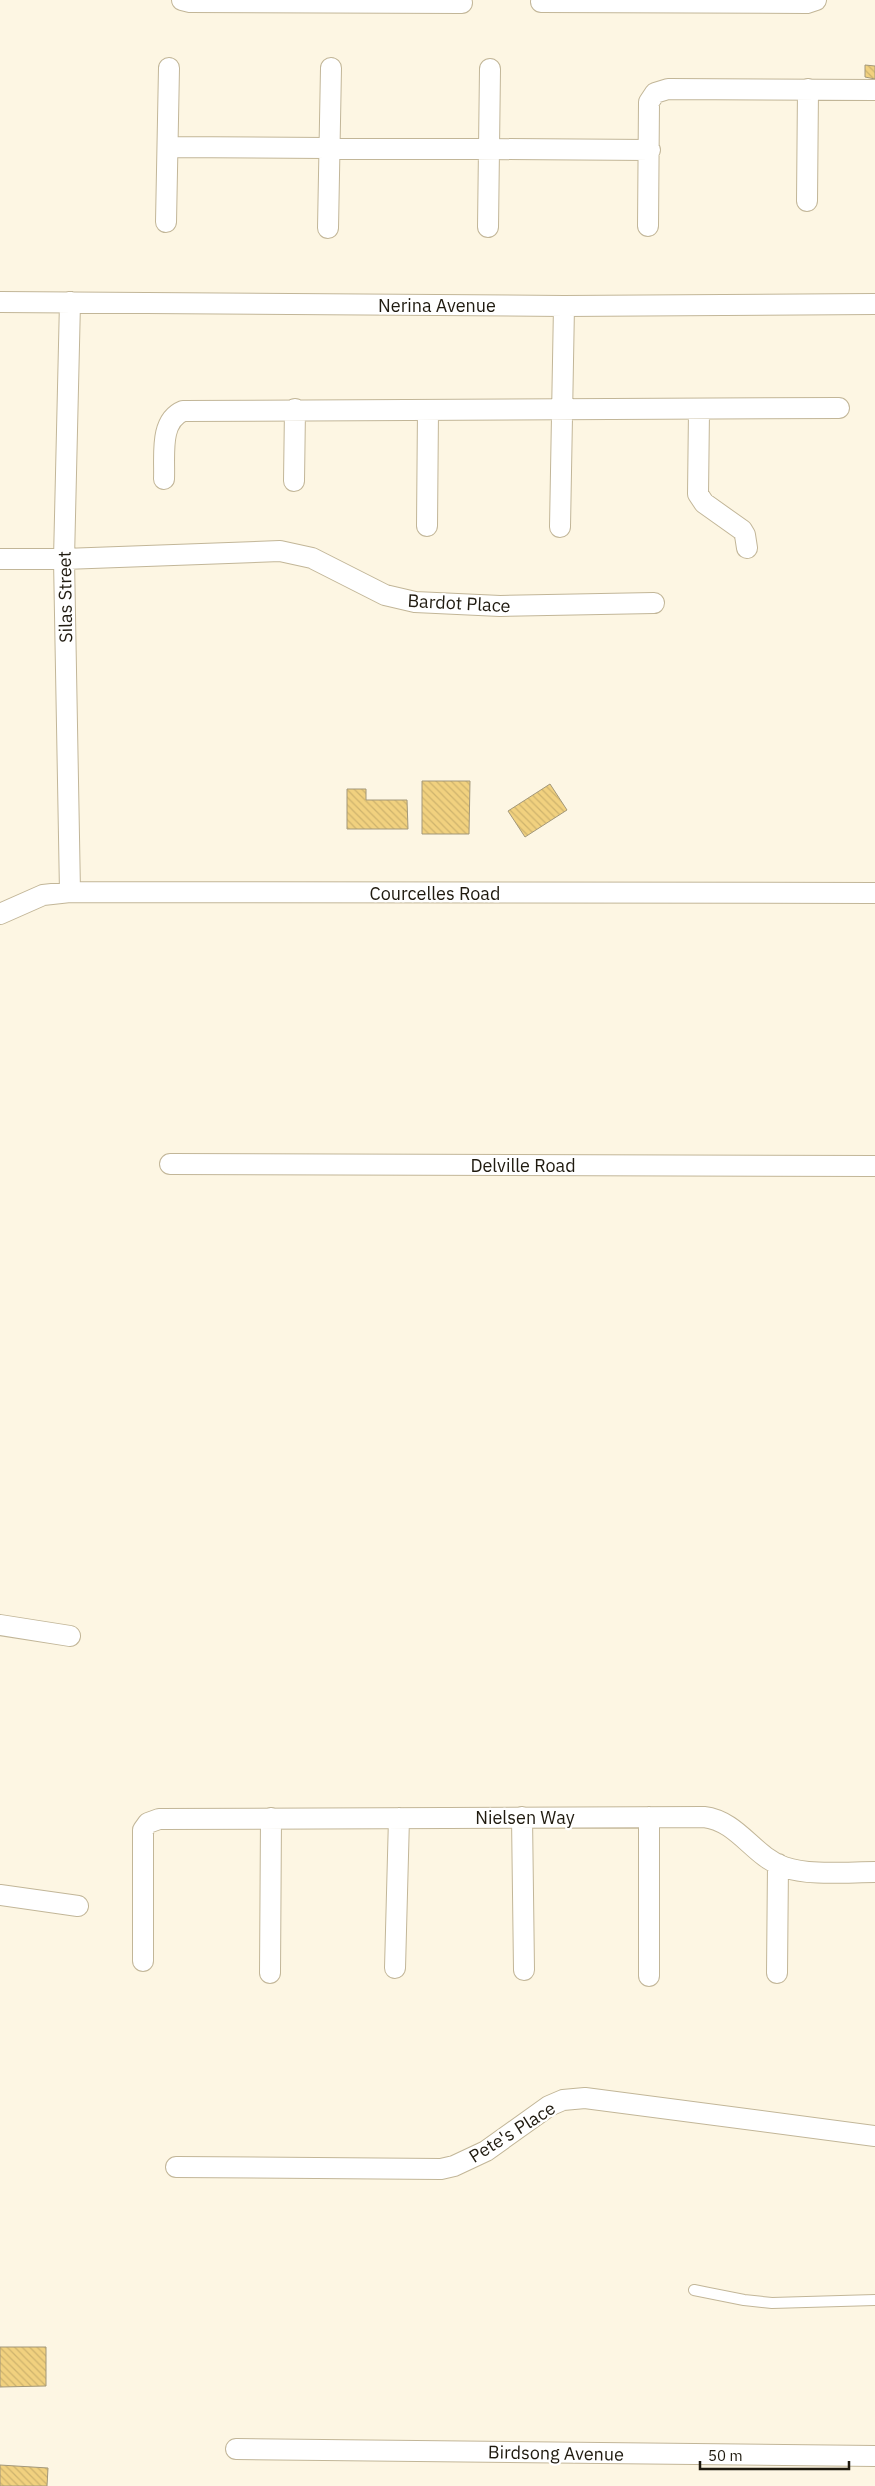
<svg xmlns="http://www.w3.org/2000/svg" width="875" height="2486" viewBox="0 0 875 2486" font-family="'IBM Plex Sans',sans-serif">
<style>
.building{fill:url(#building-back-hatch);stroke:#a3987a}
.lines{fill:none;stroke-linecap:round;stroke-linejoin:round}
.lane-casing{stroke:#c2b698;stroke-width:12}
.street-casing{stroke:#c2b698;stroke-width:22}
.lane{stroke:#fff;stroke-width:10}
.street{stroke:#fff;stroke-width:20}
.labels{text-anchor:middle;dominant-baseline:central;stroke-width:4.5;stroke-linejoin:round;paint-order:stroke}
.street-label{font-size:18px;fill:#1f1a0f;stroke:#fff}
</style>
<defs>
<pattern id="building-back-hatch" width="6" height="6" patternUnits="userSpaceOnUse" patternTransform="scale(1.25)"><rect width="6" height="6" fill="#f1d17f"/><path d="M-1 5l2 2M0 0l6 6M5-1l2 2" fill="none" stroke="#ceb36d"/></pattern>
</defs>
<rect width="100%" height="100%" fill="#fdf6e3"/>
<path class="building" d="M865,65L875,66V79L865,77Z
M422,781H470L469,834H422Z
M550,784L567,810L525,837L508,811Z
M347,789H366V800H407L408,829H347Z
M0,2347H46V2386L0,2387Z
M0,2465L48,2468L47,2486H0Z"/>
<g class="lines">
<g class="lane-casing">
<path id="lane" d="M694,2290L744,2300L772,2303L875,2300"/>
</g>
<g class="street-casing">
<path id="street" d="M182,0L190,2L462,3
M541,2L807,3L816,0
M168,147L650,150
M807,201L808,89
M166,222L169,68
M648,226L649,102L655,93L668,89L875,90
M488,227L490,69
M328,228L331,68
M0,302L564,306L875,304
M699,411L698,494L704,503L742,530L745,535L747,548
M164,479C165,456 159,421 183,411L839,408
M294,481L295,409
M427,526L428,410
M560,527L564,306
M0,559H64L280,551L312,558L385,595L415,602L500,606L654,603
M70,892L64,559L70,302
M0,914L43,895L70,892L875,893
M170,1164L875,1166
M0,1625L70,1636
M522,1817L524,1970
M649,1817V1976
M0,1895L78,1906
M143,1961V1830L148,1823L159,1819L704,1817C738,1821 753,1856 784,1867C809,1876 848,1872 875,1872
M395,1968L399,1818
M270,1973L271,1818
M777,1973L778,1864
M176,2167L441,2169L454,2166L486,2151L549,2106L563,2100L585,2098L875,2136
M236,2449L875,2456"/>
</g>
<use href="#lane" class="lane"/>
<use href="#street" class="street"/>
</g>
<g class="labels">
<g class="street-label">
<text x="437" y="305">Nerina Avenue</text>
<text transform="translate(65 597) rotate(-91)">Silas Street</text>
<text transform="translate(459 603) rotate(3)">Bardot Place</text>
<text x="435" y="893">Courcelles Road</text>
<text x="523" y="1165">Delville Road</text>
<text x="525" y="1817">Nielsen Way</text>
<text transform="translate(512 2132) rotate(-32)">Pete's Place</text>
<text transform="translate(556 2453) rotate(1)">Birdsong Avenue</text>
</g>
</g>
<path d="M700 2461v8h149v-8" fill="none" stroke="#1f1a0f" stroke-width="2.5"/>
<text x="708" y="2461" font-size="15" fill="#1f1a0f" stroke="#ffffff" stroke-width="4" paint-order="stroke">50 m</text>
</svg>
